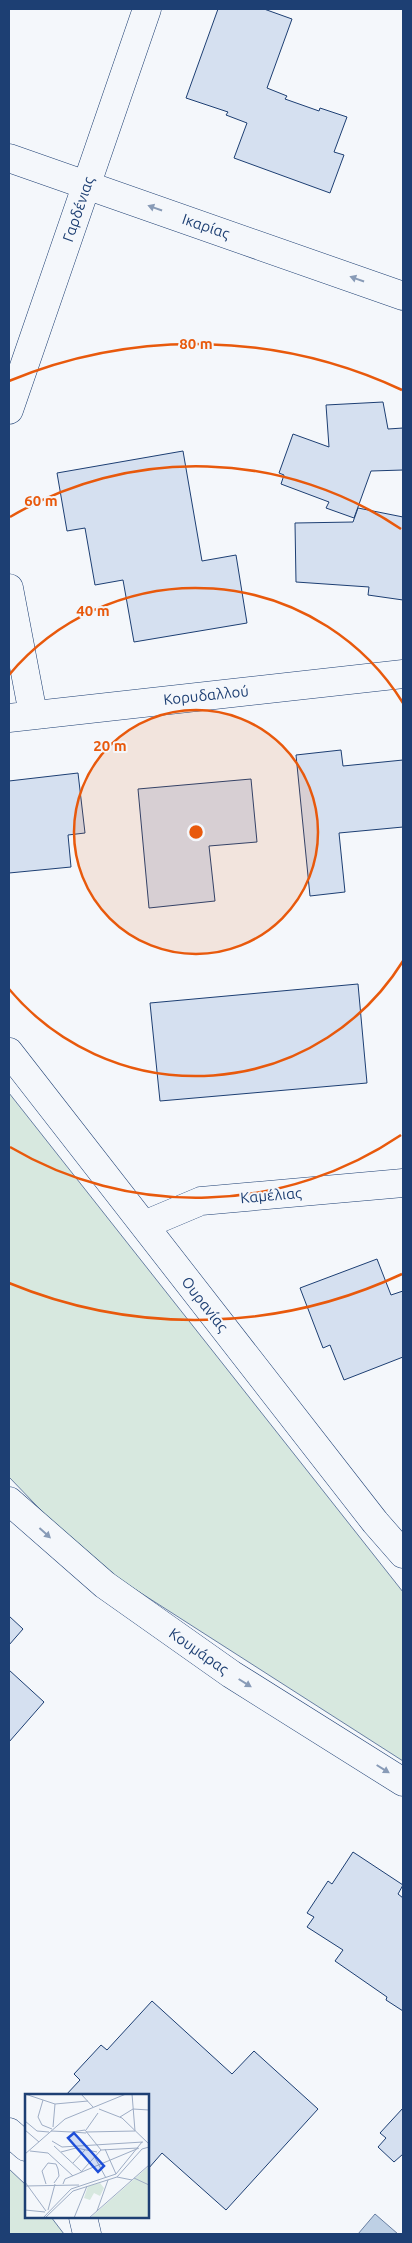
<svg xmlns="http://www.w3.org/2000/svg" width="412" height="2243" viewBox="0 0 412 2243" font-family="Ubuntu,sans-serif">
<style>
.green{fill:#d7e8df;stroke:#687fa3}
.water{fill:#bed0e5;stroke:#687fa3}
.building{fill:#d5e0f0;stroke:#1d3f73}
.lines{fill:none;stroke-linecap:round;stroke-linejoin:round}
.minor-casing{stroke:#1d3f73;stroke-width:29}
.minor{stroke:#f4f7fb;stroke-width:28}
.oneway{fill:#889bb7}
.ring{fill:none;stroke:#e8590c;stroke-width:2.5}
.labels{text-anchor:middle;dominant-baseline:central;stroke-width:4;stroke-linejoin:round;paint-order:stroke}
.street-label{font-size:15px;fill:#1d3f73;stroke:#f4f7fb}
.inset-road{fill:none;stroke:#9eadc5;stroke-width:1}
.view{fill:#1d4ed8;fill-opacity:0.15;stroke:#1d4ed8;stroke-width:2.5}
.inset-edge{fill:none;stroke:#1d3f73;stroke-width:2.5}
.centre{fill:#e8590c;stroke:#f4f7fb;stroke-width:2.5}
.ring-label{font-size:15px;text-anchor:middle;font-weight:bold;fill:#e8590c;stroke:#f4f7fb;stroke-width:4;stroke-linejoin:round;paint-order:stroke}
</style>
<rect width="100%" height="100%" fill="#f4f7fb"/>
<path class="green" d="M9,1093L403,1592V1761L119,1579L59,1529L9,1477Z
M9,2169L26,2185V2217H51L64,2234H9Z"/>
<path class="water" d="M375,2214L398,2234H358Z"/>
<path class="building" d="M218,9H264L292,19L267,88L287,96L285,99L319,111L320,108L347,117L334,152L344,155L330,193L234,158L247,123L226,115L228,112L186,98Z
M383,402L388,429L403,428V470L371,471L354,518L326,508L329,502L281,484L284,475L279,473L293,434L329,447L326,405Z
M183,451L202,561L236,555L247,623L134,642L123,580L95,585L85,528L67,531L57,473Z
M358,508L403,517V600L368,595L369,587L296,582L295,523L353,522Z
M341,750L343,766L403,760V827L339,833L345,892L310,896L296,755Z
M78,773L85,833L68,835L71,867L9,873V781Z
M251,779L257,842L209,846L215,901L149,908L138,789Z
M358,984L367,1083L160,1101L150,1003Z
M377,1259L391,1295L403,1291V1357L344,1380L330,1345L323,1348L300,1288Z
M9,1616L23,1629L9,1645Z
M9,1670L44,1702L9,1742Z
M353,1852L403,1885L398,1894L403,1898V2011L386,2000L387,1997L335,1961L343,1950L307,1927L314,1917L307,1913L328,1881L332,1884Z
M152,2001L232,2074L254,2051L318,2109L226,2210L162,2153L148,2169V2096H65L80,2080L74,2074L101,2045L107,2050Z
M403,2108V2154L394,2162L378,2147L386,2138L380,2133Z"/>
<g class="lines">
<g class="minor-casing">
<path id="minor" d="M9,158L403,296
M9,410L147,9
M9,588L33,714
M9,718L403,674
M9,1052L375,1522L403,1554
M144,1225L201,1201L403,1183
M9,1501L105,1585L231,1674L403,1782
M9,2132L26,2147
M83,2217L87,2234"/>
</g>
<use href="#minor" class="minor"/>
</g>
<defs><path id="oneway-solid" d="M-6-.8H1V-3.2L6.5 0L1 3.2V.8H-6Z" transform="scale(1.25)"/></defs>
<g class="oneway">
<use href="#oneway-solid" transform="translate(155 208) rotate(-161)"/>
<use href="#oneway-solid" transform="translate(357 279) rotate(-161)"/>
<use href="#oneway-solid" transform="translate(45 1533) rotate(42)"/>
<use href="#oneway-solid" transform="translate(245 1683) rotate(32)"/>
<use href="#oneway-solid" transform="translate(383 1769) rotate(32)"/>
</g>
<circle cx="196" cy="832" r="122" fill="#e8590c" fill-opacity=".12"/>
<g class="ring">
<circle cx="196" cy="832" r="122"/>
<path d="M403 961A244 244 0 0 1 9 989M9 675A244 244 0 0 1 403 703"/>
<path d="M401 1135A366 366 0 0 1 10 1147M10 517A366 366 0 0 1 401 529"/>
<path d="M402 1274A488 488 0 0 1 9 1283M9 381A488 488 0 0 1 402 390"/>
</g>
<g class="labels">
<g class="street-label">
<text transform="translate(78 209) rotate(-71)">Γαρδένιας</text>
<text transform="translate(206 226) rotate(19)">Ικαρίας</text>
<text transform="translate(206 695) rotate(-6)">Κορυδαλλού</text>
<text transform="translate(271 1195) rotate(-5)">Καμέλιας</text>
<text transform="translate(205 1304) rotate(52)">Ουρανίας</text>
<text transform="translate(199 1651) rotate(35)">Κουμάρας</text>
</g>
</g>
<g transform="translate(25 2094)">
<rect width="124" height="124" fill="#f4f7fb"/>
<path d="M124,72V124H65ZM75,89L79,94L75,102L69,99L65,106L59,104L63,92Z" fill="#d7e8df"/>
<path class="inset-road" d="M0,0L30,10L63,7M56,0L68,13M74,15L97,24L124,50M13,23L18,6M13,23L17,31L27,35M95,23L108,15L124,16M0,27L12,37L24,38M28,33L30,10M0,36L14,48M61,36L73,19M26,37L47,38M61,38L110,37L107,0M61,39L47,38L60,36L76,56M27,47L37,53L118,48M29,52L56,77M80,55L91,80M5,57L23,59L48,82M36,58L51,54L72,58M0,60L40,25L101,0M69,62L81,84M48,69L60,56M55,79L76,56L113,54M92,83L107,86M109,84L124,91M0,88L21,117M21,90L17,77L23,69L31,70L33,75L34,82L29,89M38,90L40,85L114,54M0,92L54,91M0,116L20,118M23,116L30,90M72,117L83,86M18,124L46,95L91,80L117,48M20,124L48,97L92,83L117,55L124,53M49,124L62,92M64,124L124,71"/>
<path class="view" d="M49,39L79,72L73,78L43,44Z"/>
<rect width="124" height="124" class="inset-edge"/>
</g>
<circle cx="196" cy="832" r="8" class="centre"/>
<g class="ring-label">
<text x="196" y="349">80 m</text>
<text x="41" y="506">60 m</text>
<text x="93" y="616">40 m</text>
<text x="110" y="751">20 m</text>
</g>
<rect width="412" height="2243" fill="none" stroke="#1d3f73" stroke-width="20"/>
</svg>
